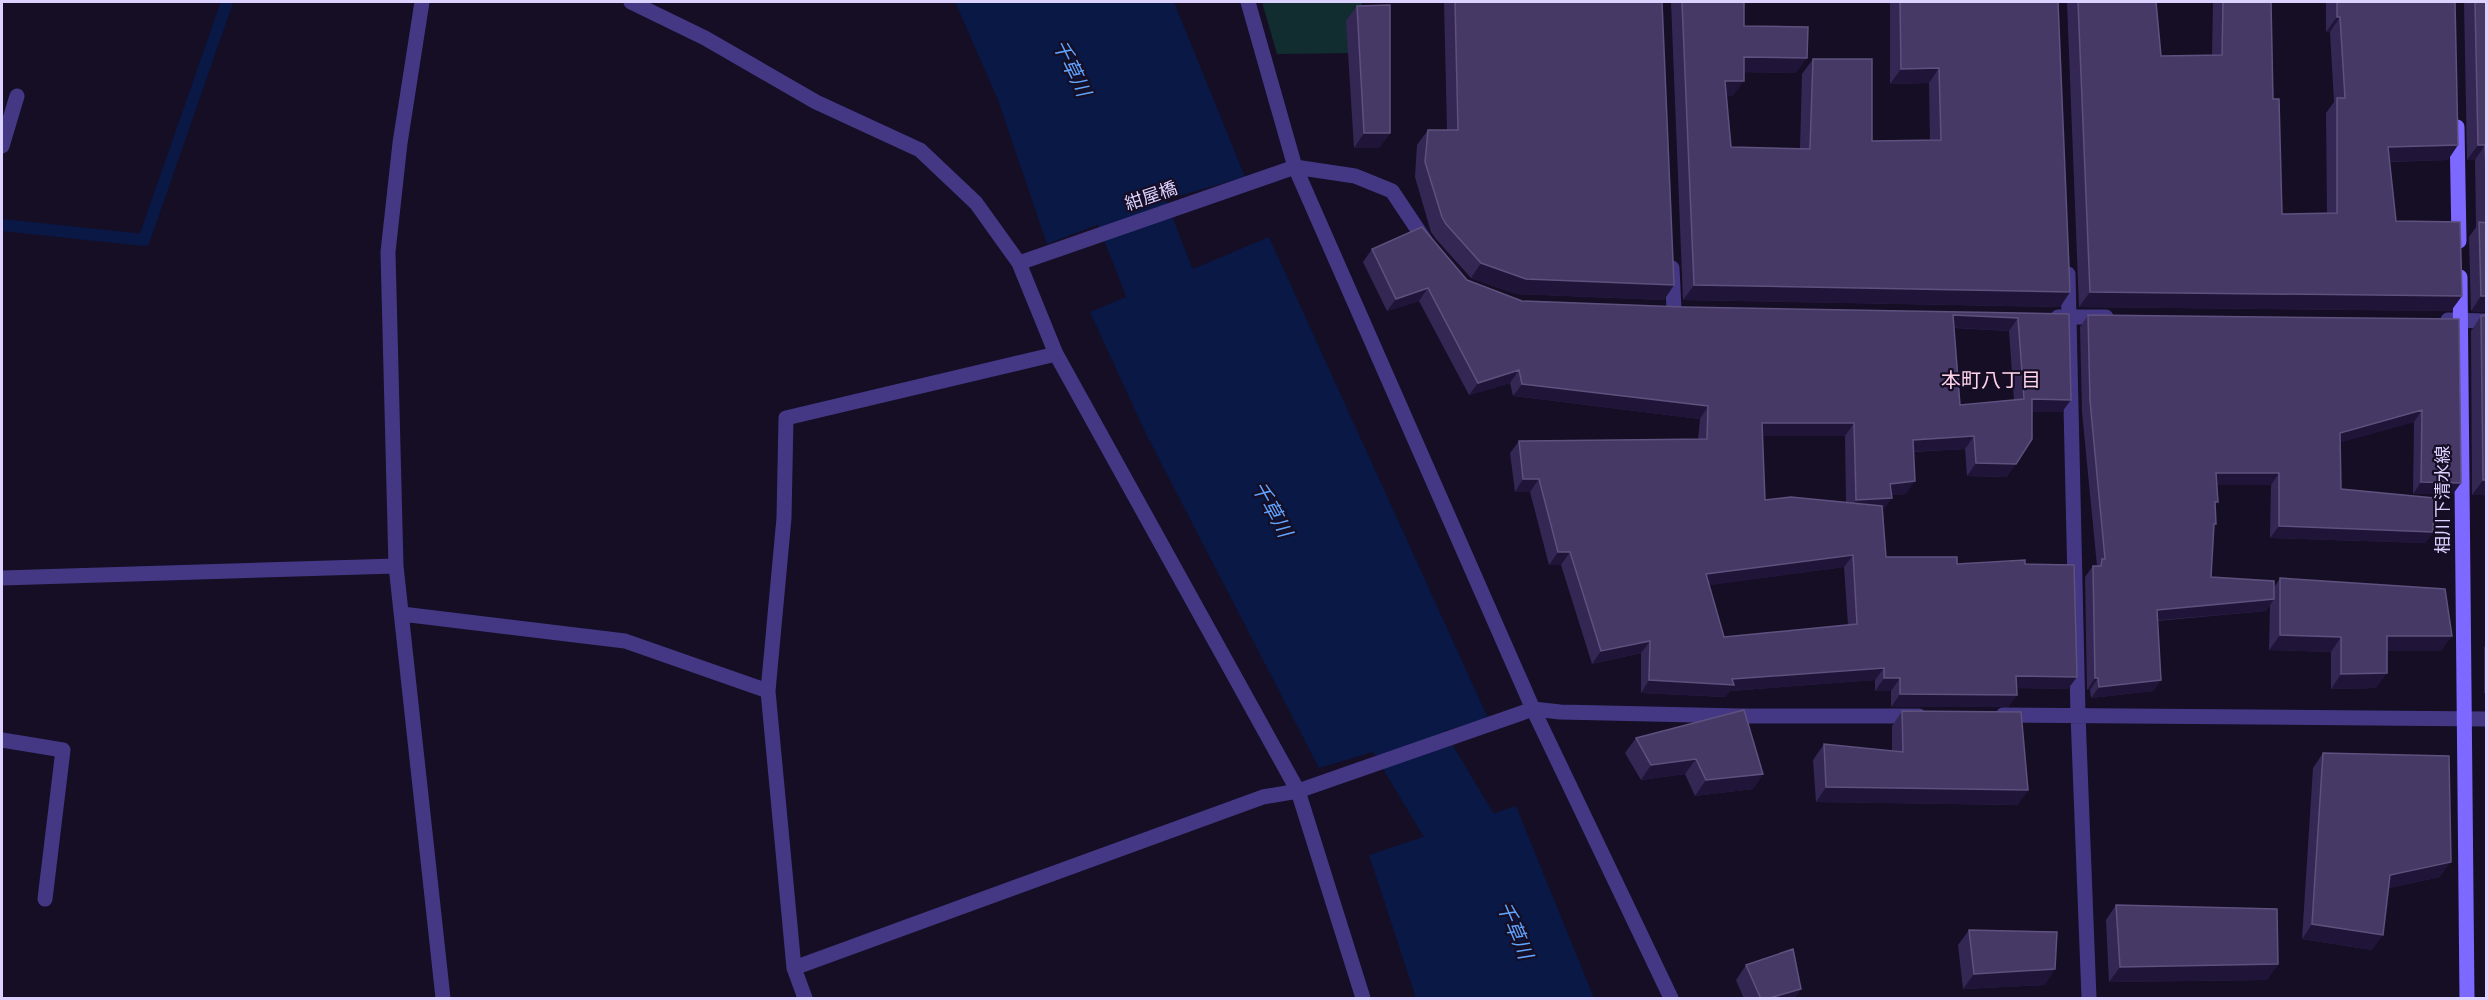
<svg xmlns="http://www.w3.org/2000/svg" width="2488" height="1000" viewBox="0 0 2488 1000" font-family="Montserrat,'Noto Sans JP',sans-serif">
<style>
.green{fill:#112d2f}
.water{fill:#091844}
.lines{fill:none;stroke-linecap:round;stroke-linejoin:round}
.stream{stroke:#091844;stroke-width:12}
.river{stroke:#091844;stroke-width:72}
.pedestrian{stroke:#443885;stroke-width:15}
.minor{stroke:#443885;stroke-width:15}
.secondary{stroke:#7d69ff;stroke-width:15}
.wall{fill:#352754;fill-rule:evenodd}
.shaded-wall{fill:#201539}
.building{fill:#473966;stroke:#5e517e;stroke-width:1.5;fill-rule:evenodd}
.labels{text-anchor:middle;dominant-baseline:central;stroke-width:4.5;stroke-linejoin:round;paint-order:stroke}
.street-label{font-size:18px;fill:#dcd2ff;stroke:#150e25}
.water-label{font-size:20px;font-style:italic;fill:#60a4ff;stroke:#150e25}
.neighbourhood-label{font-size:20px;fill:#ffd4eb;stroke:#150e25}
</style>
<rect width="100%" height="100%" fill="#150e25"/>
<path class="green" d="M1262,2H1362L1358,53L1277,54Z"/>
<path class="water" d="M955,2H1174L1245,177L1154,203L1047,244L998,100Z
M1269,237L1488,718L1319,768L1146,434L1090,312Z
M1516,806L1594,998H1416L1369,855Z"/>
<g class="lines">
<path class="stream" d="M2,225L144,240L227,2"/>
<path class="river" d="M1039,2L1086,94L1187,354L1197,373
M1358,657L1513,916L1541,998"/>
<path class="pedestrian" d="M2058,317H2106
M2448,320L2486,321"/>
<path class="minor" d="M422,2L400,143L388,252L396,566L443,998
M631,2L705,38L816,102L920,150L976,203L1019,263L1056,354L1298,791L1363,998
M1248,2L1295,167L1533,709L1671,998
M2,146L17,96
M1019,263L1295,167L1355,176L1392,191L1428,245
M1672,268L1674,310
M2068,274L2078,715L2089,998
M2,578L396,566
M402,614L625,641L768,691
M2003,715L2486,719
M2,740L63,750L45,899
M794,968L1263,797L1298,791L1533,709L1560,712L1740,716H1919
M805,998L794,968L768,691L784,518L786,418L1056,354"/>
<path class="secondary" d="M2457,127L2459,241
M2460,277L2467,998"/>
</g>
<path class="wall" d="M1444,2H1662L1674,285L1664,300L1516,294L1471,278L1436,239L1431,232L1415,177L1417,145L1428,130H1447Z
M1671,2H1744V26L1796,73L1744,72L1733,96H1726L1731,147L1800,149L1802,74L1813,59L1872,141H1930L1929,83L1890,84V2H2058L2070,292L2060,307L1683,300Z
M2067,2H2156L2161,56L2212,55L2213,2H2271L2273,99L2282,214H2327L2326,113L2334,102L2330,32H2326V2H2455L2448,160L2389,162L2396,221L2451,311L2079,307Z
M2464,2H2487V312L2471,311L2469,237L2476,227L2475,160H2467Z
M1357,6L1390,133L1379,148H1354L1346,21Z
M1372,249L1467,280L1522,301L1683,307L2069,314L2062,412H2032L2007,477L1967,476L1965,449L1913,452L1906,494L1892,495L1883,511L1886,557L1957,564H2025L2068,689L2017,688V695L2008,707H1891V691H1875V680L1730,691L1725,697L1641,693V653L1592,664L1561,565H1549L1530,492H1515L1510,453L1519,441L1698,439L1700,419L1513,396L1510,383L1469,395L1419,301L1387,311L1363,262ZM1954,328L2009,331L2014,400L1960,405ZM1762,436H1845L1846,502L1765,500ZM1844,567L1848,625L1724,637L1709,585Z
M2088,315L2459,319L2453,494H2413L2414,422L2340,442L2341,489L2433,532L2425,543L2270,538L2271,485H2217L2213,528L2211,577L2274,588L2280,578L2441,651H2387L2376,688L2331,689V652L2269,650L2270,605L2266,611L2157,621L2161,680L2153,691L2091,698L2090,690H2087L2085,577L2093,566H2097L2082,412L2080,327Z
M2481,316L2487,495H2472L2471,331Z
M2487,644V693H2484V647Z
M1902,711L2028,790L2017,805L1816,802L1813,760L1824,744L1892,751V726Z
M1636,738L1763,774L1753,789L1695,796L1685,774L1641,780L1625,753Z
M2323,753L2440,877L2389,888L2372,950L2302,939L2313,768Z
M2116,905L2278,964L2267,980L2109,982L2106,920Z
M1969,930L2045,985L1963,989L1958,945Z
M1746,965L1801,989L1794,999H1744L1736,980Z"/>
<path class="shaded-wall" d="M2337,17H2340L2330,32H2326Z
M1744,57L1807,58L1796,73L1733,72Z
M1939,68L1929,83L1890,84L1901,69Z
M1725,81H1744L1733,96H1714Z
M1364,133H1390L1379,148H1354Z
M2458,145L2448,160L2377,162L2388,147Z
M2478,145H2485L2475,160H2467Z
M1481,263L1674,285L1664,300L1516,294L1471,278Z
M1694,285L2070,292L2060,307L1683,300Z
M1428,288L1419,301L1387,311L1396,299Z
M2090,292L2462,296L2451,311L2079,307Z
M2481,296H2487V312L2471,311Z
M1953,315L2018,318L2009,331L1944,327Z
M1519,370L1510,383L1469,395L1478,383Z
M1522,384L1708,406L1700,419L1513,396Z
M2032,399L2071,400L2062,412H2023Z
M2422,410L2414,422L2332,445L2340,433Z
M1762,423H1854L1845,436H1753Z
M1974,436L1965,449L1904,452L1913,440Z
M1976,463L2016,464L2007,477L1967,476Z
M2216,473H2279L2271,485H2208Z
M1523,479H1539L1530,492H1515Z
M2483,480H2487V495H2472Z
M1915,481L1906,494L1881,496L1890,484Z
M2421,482L2461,483L2453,494H2413Z
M1892,498L1883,511L1847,513L1856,500Z
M2279,526L2433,532L2425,543L2270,538Z
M1558,552H1570L1561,565H1549Z
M1853,555L1844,567L1697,587L1706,574Z
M2274,599L2266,611L2148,621L2157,610Z
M2280,635L2341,637L2331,652L2269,650Z
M2387,636H2452L2441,651H2377Z
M1650,641L1641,653L1592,664L1601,651Z
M1884,668L1875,680L1730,691L1725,697L1641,693L1649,680L1732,679Z
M2387,673L2376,688L2331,689L2341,674Z
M2016,676L2077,677L2068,689L2007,688Z
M1884,678H1900L1891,691H1875Z
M2095,678H2098L2090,690H2087Z
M2161,680L2153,691L2091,698L2099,687Z
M1900,694L2017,695L2008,707H1891Z
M1696,759L1685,774L1641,780L1651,765Z
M1763,774L1753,789L1695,796L1706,780Z
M1826,787L2028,790L2017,805L1816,802Z
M2451,862L2440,877L2380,890L2390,875Z
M2312,924L2383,935L2372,950L2302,939Z
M2278,964L2267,980L2109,982L2120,967Z
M2055,969L2045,985L1963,989L1974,974Z
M1801,989L1794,999H1766Z"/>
<path class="building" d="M1455,2H1662L1674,285L1526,279L1481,263L1446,224L1442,217L1425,162L1428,130H1458Z
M1682,2H1744V26L1808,27L1807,58L1744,57V81H1725L1731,147L1810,149L1813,59H1872V141L1941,140L1939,68L1901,69L1900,2H2058L2070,292L1694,285Z
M2078,2H2156L2161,56L2222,55L2223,2H2271L2273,99H2279L2282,214L2337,213V98H2345L2340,17H2337V2H2455L2458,145L2388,147L2396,221L2460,222L2462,296L2090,292Z
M2475,2H2487V195L2485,145H2478Z
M1390,5V133H1364L1357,6Z
M2479,222L2487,223V296H2481Z
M1422,227L1467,280L1522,301L1683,307L2069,314L2071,400L2032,399V439L2016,464L1976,463L1974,436L1913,440L1915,481L1890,484L1892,498L1856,500L1854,423H1762L1765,500L1791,497L1882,506L1886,557H1957V564L2025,560V564L2074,565L2077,677L2016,676L2017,695L1900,694V678H1884V668L1732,679L1734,685L1649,680L1650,641L1601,651L1570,552H1558L1539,479H1523L1519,441L1707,439L1708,406L1522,384L1519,370L1478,383L1428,288L1396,299L1372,249ZM1953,315L2018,318L2024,399L1960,405ZM1853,555L1857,624L1724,637L1706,574Z
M2088,315L2459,319L2461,483L2421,482L2422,410L2340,433L2341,489L2434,498L2433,532L2279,526V473H2216L2218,502H2215L2216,524H2214L2211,577L2274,581V599L2157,610L2161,680L2099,687L2098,678H2095L2093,566H2101L2102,559H2105L2090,401Z
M2487,315V480H2483L2481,316Z
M2280,578L2445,589L2452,636H2387V673L2341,674V637L2280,635Z
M1744,710L1763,774L1706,780L1696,759L1651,765L1636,738Z
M1902,711L2021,712L2028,790L1826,787L1824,744L1903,752Z
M2323,753L2449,756L2451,862L2390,875L2383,935L2312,924Z
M2116,905L2277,909L2278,964L2120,967Z
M1969,930L2057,932L2055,969L1974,974Z
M1793,949L1801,989L1766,999H1761L1746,965Z"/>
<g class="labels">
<g class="street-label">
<text transform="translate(1151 196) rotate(-19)">紺屋橋</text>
<text transform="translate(2443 500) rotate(-90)">相川下清水線</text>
</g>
<g class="water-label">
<text transform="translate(1072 68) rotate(64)">千草川</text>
<text transform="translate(1272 509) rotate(61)">千草川</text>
<text transform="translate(1515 930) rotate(67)">千草川</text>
</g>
<g class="neighbourhood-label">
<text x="1991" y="380">本町八丁目</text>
</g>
</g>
<rect width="2488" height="1000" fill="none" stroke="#dcd2ff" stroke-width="6"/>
</svg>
